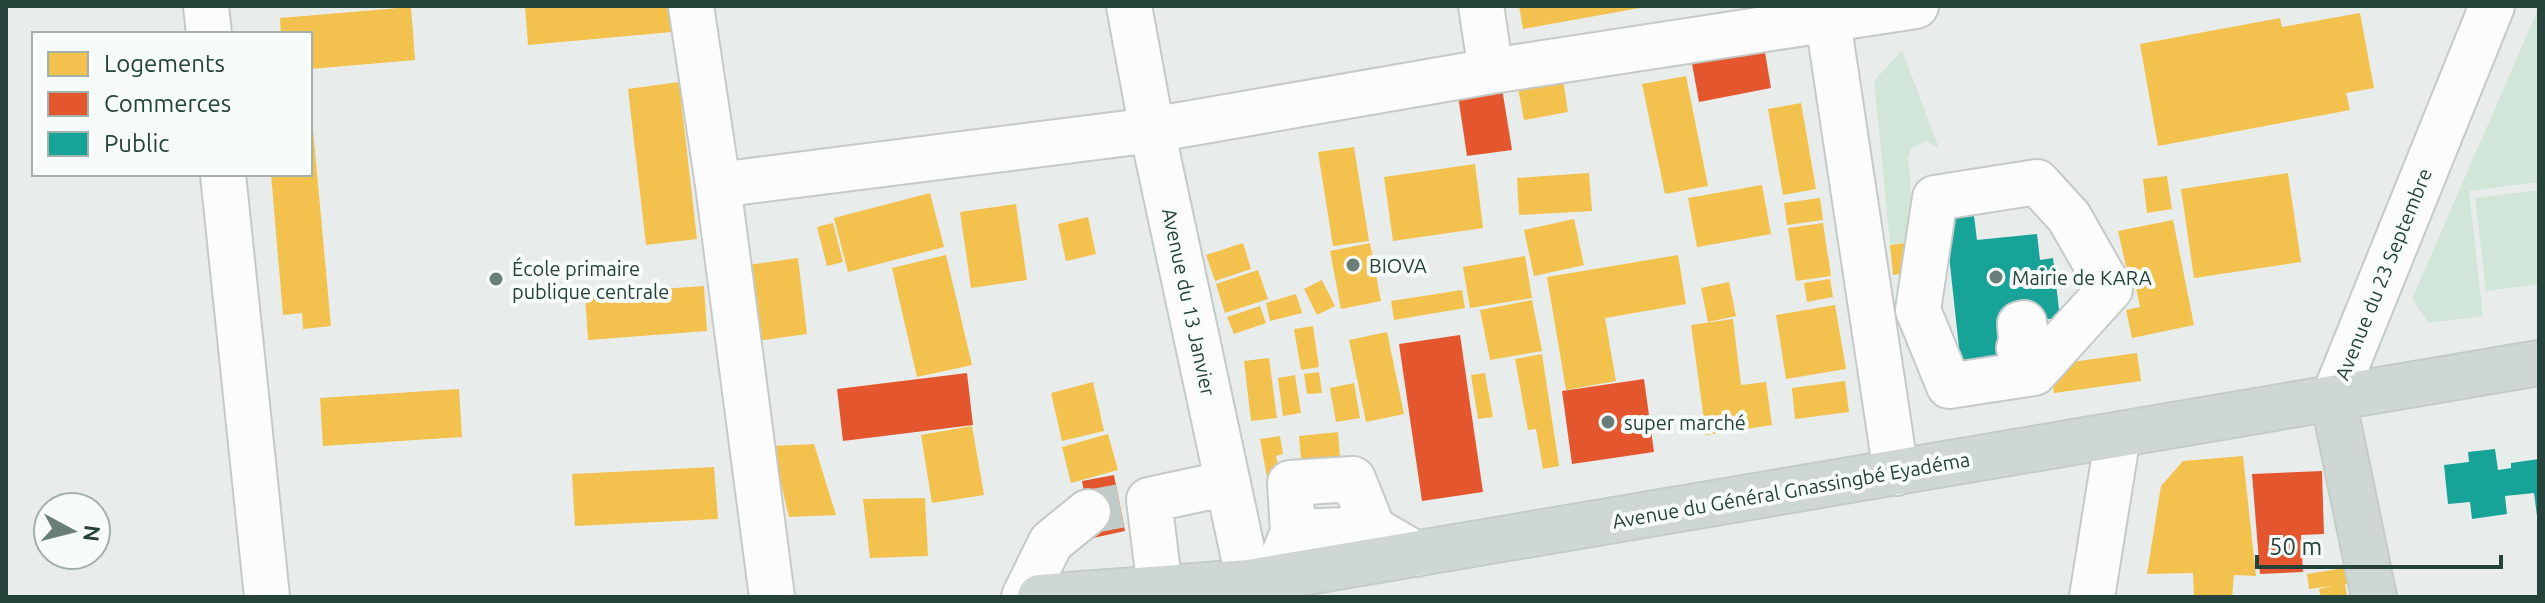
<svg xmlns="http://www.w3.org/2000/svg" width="2545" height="603" viewBox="0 0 2545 603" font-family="Ubuntu,sans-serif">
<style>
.green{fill:#d1e6d8}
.homes{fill:#f2c14e}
.shops{fill:#e4572e}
.public{fill:#17a398}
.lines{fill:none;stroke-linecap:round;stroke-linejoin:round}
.minor-tunnel{stroke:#c1cbc8;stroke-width:44;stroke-dasharray:44 22;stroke-linecap:butt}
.minor-casing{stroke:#c5cac8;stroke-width:48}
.major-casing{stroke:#c3ccc9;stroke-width:48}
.minor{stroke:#fcfcfc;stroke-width:44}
.major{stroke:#cfd7d5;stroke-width:44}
.poi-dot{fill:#697e78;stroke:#f7fbf9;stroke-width:3}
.labels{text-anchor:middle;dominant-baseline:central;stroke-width:8;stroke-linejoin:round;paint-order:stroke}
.poi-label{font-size:20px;fill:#24423a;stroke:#f7fbf9;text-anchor:start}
.street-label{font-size:20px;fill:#24423a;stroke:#f7fbf9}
</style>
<rect width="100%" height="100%" fill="#e8edeb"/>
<path class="green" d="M2539,7V182L2469,191L2483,316L2429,323L2412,299Z
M1902,50L1939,148L1926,141L1912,148L1908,157L1916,252L1907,253L1906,243L1890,244L1874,81Z
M2539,190V284L2486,291L2475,198Z"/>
<path class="homes" d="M525,6H670L672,32L528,45Z
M1519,6H1639L1640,8L1523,29Z
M411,7L415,60L310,69V34H281L280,18Z
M2360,13L2374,88L2346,93L2350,110L2158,146L2140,44L2280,18L2282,27Z
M1686,76L1708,186L1665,194L1642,84Z
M1563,80L1568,112L1524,120L1518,88Z
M679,82L697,239L646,245L628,89Z
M1801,103L1816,189L1783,195L1768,109Z
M310,118H312L331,326L303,329L302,313L283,315L271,174H310Z
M1354,147L1369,241L1333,246L1318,152Z
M1475,164L1483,228L1393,241L1384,177Z
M1589,173L1592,211L1519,215L1517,178Z
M2288,173L2301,262L2194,278L2181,189Z
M2167,176L2172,209L2147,213L2143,179Z
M1762,185L1771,234L1697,247L1688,198Z
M930,193L944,247L848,272L834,218Z
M1820,198L1823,220L1787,225L1784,203Z
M1016,204L1027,280L971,288L960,212Z
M1088,217L1096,254L1066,261L1058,224Z
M1574,219L1584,265L1534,276L1524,230Z
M2173,220L2194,325L2132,338L2126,310L2140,307L2132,270L2127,271L2118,231Z
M833,223L843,262L827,266L817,227Z
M1823,223L1831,276L1796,281L1788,228Z
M1243,243L1251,269L1215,281L1206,255Z
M1370,243L1381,301L1341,309L1330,251Z
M1905,243L1908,273L1893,275L1890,245Z
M946,255L972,365L917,377L892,268Z
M1678,255L1686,304L1605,318L1616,381L1566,390L1547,277Z
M1525,256L1532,298L1470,308L1463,267Z
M798,258L807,334L756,341L747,265Z
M1258,270L1268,299L1225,313L1216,284Z
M1830,279L1833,297L1807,302L1804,283Z
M1322,280L1335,306L1317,315L1304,289Z
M1729,282L1736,316L1708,322L1701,288Z
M704,286L707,331L588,340L585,294Z
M1462,290L1465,308L1394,320L1391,301Z
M1296,294L1302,313L1270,321L1266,303Z
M1532,300L1542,351L1490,360L1480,310Z
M1835,305L1846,369L1786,379L1776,315Z
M1260,306L1266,323L1234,334L1227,317Z
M1733,319L1741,385L1766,382L1772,425L1706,435L1691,325Z
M1313,326L1319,367L1301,370L1294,329Z
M1387,332L1404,414L1366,422L1349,340Z
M2137,353L2141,381L2054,393L2050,365Z
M1542,354L1559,466L1543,469L1536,429L1528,430L1515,359Z
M1269,358L1277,418L1251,421L1244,361Z
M1319,372L1322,393L1307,394L1304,374Z
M1485,373L1493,417L1478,419L1471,375Z
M1295,375L1301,413L1283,416L1278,378Z
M1845,381L1849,412L1795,419L1792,388Z
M1093,382L1104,431L1062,441L1051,393Z
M1354,383L1360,418L1336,422L1330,388Z
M459,389L462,437L323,446L320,398Z
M972,426L984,495L932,503L921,435Z
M1338,432L1341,468L1302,471L1299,436Z
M1108,434L1118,470L1071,483L1062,447Z
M1280,436L1283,454L1276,456L1280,474L1267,477L1260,439Z
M814,444L836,515L789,517L772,446Z
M2243,456L2256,576L2234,575L2232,597H2194L2193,573L2147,574L2161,486L2183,461Z
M714,467L718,519L575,526L572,474Z
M925,498L928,556L870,558L863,499Z
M2352,567L2354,583L2345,584L2347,597H2321L2319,589L2333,586L2309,589L2307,574Z"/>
<path class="shops" d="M1763,40L1771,88L1699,102L1690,53Z
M1501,82L1512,150L1467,156L1457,89Z
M1460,335L1483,492L1422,501L1399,344Z
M967,373L973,425L843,441L837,389Z
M1644,379L1654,452L1572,464L1562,391Z
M2322,471L2324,534L2301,535L2303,572L2260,574L2252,474Z
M1114,475L1125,531L1093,538L1082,481Z"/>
<path class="public" d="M1974,216L1977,240L2037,234L2040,260L2053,258L2060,318L2025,321L2020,359L1961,366L1945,219Z
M2495,449L2498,470L2511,468V463L2539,459V516H2537L2534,493L2505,496L2507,514L2472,519L2470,502L2448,504L2444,465L2469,462L2468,452Z"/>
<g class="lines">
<path class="minor-tunnel" d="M1088,512L1120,506"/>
<g class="minor-casing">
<path id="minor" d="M206,6L209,34
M691,6L718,185L772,597
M1129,6L1152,130L1249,582
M1481,6L1491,71
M1828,21L1896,473
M223,174L267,597
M2037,182L2069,217L2110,289L2034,373L1949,386L1918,310L1935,198Z
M718,185L1152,130L1491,71L1916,6
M2019,348H2022L2020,324L2024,323L2034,373
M2333,399L2492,6
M1293,532L1290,483L1353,479L1373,529
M1275,577L1293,532L1373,529L1416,554
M1160,589L1149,500L1228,483
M1024,597L1051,542L1088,512
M2092,597L2118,435"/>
</g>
<g class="major-casing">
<path id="major" d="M2333,399L2374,597
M1040,597L1249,582L2539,363"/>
</g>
<use href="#minor" class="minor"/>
<use href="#major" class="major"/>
</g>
<g class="poi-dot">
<circle cx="1353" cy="265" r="8"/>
<circle cx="1996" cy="277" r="8"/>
<circle cx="496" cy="279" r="8"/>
<circle cx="1608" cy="422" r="8"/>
</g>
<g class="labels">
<g class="poi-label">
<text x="1369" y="265">BIOVA</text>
<text x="512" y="268">École primaire<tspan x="512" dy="23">publique centrale</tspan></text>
<text x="2012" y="277">Mairie de KARA</text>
<text x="1624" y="422">super marché</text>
</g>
<g class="street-label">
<text transform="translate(2383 274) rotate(-68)">Avenue du 23 Septembre</text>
<text transform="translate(1189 302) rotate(78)">Avenue du 13 Janvier</text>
<text transform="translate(1791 490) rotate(-10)">Avenue du Général Gnassingbé Eyadéma</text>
</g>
</g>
<rect width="2545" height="603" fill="none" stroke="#24423a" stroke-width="16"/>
<rect x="32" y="32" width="280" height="144" fill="#f7fbf9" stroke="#a3b1ad" stroke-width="2"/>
<rect x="48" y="52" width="40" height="24" fill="#f2c14e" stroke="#a3b1ad" stroke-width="2"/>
<text x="104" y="72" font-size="24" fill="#24423a">Logements</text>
<rect x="48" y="92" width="40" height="24" fill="#e4572e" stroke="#a3b1ad" stroke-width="2"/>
<text x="104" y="112" font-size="24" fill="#24423a">Commerces</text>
<rect x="48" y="132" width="40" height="24" fill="#17a398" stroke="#a3b1ad" stroke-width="2"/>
<text x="104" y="152" font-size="24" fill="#24423a">Public</text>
<g transform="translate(72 531) rotate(97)"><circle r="38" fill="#f7fbf9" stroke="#a3b1ad" stroke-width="2"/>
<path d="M0-6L14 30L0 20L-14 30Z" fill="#697e78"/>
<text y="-12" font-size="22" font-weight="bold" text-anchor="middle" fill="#24423a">N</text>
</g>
<path d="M2257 555v12h244v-12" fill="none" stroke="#24423a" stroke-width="4"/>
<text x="2269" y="555" font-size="24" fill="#24423a" stroke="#f7fbf9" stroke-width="6" paint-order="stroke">50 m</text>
</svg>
